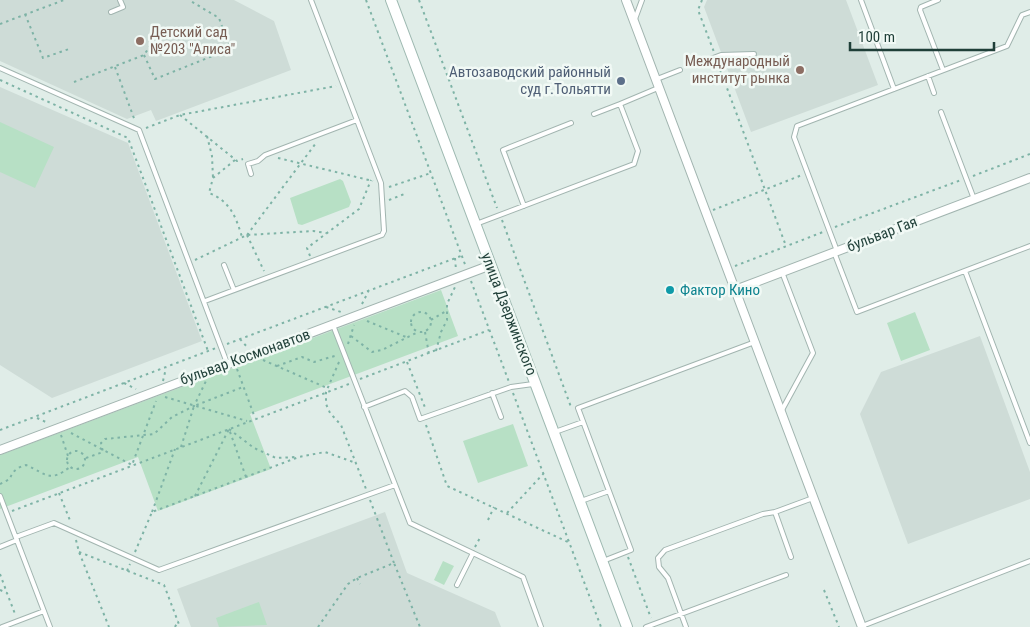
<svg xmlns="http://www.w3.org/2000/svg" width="1030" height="627" viewBox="0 0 1030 627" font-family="'Roboto Condensed',sans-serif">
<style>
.built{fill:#cedcd7}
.green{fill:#b7e0c5}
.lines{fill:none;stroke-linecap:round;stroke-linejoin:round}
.service-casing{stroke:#a2b5b0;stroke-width:6}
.minor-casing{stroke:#a2b5b0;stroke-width:10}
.secondary-casing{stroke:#9eb9b1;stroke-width:12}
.path{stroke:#7eb3a6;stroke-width:2;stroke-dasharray:2.5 4;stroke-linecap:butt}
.service{stroke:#fff;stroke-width:4}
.minor{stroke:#fff;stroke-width:8}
.secondary{stroke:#fff;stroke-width:10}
.education-dot{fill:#8d6e63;stroke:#f1f9f5;stroke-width:2}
.service-dot{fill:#5c6f8a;stroke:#f1f9f5;stroke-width:2}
.culture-dot{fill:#0f9aa8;stroke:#f1f9f5;stroke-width:2}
.labels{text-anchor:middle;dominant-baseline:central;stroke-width:5;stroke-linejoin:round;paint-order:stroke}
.education-label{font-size:15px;fill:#785e54;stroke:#f1f9f5;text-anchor:start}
.service-label{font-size:15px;fill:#4e5e75;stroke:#f1f9f5;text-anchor:end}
.street-label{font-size:15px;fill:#1f3f38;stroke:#f1f9f5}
.culture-label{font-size:15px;fill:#0d838f;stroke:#f1f9f5;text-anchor:start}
</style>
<rect width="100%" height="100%" fill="#e0ede8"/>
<path class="built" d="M0,0H234L274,21L291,70L156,121L151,110L127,119L0,61Z
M707,0H846L878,85L751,132L704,7Z
M0,87L128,143L202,341L52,398L0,365Z
M980,336L1030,472V499L908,544L860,414L881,372Z
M385,512L407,573L495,612L501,627H191L177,589Z"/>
<path class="green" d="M0,122L54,147L35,188L0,172Z
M340,179L343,181L351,202L349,207L302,225L298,224L290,198Z
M441,290L458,336L250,414L271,469L158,511L138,457L0,509V455Z
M915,312L930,350L901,361L887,323Z
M513,424L528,466L478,483L463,441Z
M443,561L454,566L444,585L434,580Z
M259,602L267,625L219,627L216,618Z"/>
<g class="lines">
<g class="service-casing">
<path id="service" d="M861,0L894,89
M938,0L921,7L920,10L943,70
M111,12L123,7L120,0
M635,19L642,0
M697,64L721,55L754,54
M0,68L139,130L227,363
M928,76L934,93
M657,79L680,70
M941,112L974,199
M594,114L620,104
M251,174L248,164L258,161L265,155L357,120
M524,206L503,150L571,123
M476,224L634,164L638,151L620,104L658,88
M837,251L794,137L797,126L1007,46L1022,15L1030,12
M834,252L857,312L1030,246
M224,265L234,290
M965,271L1030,443
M205,301L382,235L384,231L381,183L311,0
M333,325L410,523L523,577L541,627
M492,393L501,417
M364,407L405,391L412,397L420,419L511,387L533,384
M782,410L813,353L782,272
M555,432L583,422
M0,496L50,627
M581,501L609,491
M16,537L54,523L159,570L395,485
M0,547L17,540
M791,557L775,512L813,498
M603,561L631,550L578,408L755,342
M457,585L473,553
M862,626L1030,561
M2,627L44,611
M646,627L786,575
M686,627L668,578L659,567L658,558L665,550L763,514L775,512"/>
</g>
<g class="minor-casing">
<path id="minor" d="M626,0L862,627
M735,290L1030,178
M0,450L491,265"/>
</g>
<g class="secondary-casing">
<path id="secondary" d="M391,0L627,627"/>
</g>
<path class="path" d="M366,0L466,267
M419,0L497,208
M702,0L698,10L714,52
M25,14L43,58L69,49
M0,24L64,0
M144,55L155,79L230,49L219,18L189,0
M718,64L786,246
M115,67L135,121
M0,80L128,138L208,351
M74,82L144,55L150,46
M180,115L237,161L243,159
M146,128L180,115L336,86
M207,136L212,156L213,178
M278,158L373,181
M235,160L213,178L209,193C230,201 236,217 242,237
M973,176L1030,154
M389,187L431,173
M389,200L407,193
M713,210L802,175
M502,220L571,407
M835,227L961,180
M247,235L316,143
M247,235L264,271
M310,256L307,248L359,209L371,180
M455,258L456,270
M195,260L247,235L313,231L326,233
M735,266L823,232
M471,281L509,382
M362,304L369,290
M326,307L341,312
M411 322a10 10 0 1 1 20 0a10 10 0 1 1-20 0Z
M431,320L446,311
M367,321L406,337
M425,332L429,354
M351,336L372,352L382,350L418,332
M240,339L248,348
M227,344L461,256
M348,344L354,325
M436,351L441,332L447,320V304L455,287
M263,360L327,388
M339,362L326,392V404L330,413L341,425L366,489
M407,362L426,410
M277,366L302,357L314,362L338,355
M237,369L255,418
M360,379L489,330
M163,381L166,368
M124,383L136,389
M513,393L601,627
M165,397L247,421
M37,418L48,423
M426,425L447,486L570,543
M229,429L254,448L276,458L296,457
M0,430L216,348
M71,433L132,465L156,401
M61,435L68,456
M181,447L194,406L243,387
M67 460a9 9 0 1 1 18 0a9 9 0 1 1-18 0Z
M86,458L103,452L101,443L105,439L154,434L172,417L194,406L206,381
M0,484L10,479C12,471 18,467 26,465C47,474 49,483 70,467
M59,493L71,523
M195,496L229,429L246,477
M370,500L394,563
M12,511L349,384
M152,512L175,449
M507,513L544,473
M488,520L494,507
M76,540L79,552L109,627
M475,547L481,536
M79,552L164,585L180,627
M135,552L152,512L299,457L325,452L356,463
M628,557L651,618
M127,571L130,564
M0,574L7,593
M357,578L360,584
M0,590L7,593L15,614
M824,590L839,627
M175,627L178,621
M318,627L348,584L357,578L394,563L420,627"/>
<use href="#service" class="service"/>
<use href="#minor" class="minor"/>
<use href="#secondary" class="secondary"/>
</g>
<g class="education-dot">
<circle cx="140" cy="41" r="5"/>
<circle cx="800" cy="70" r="5"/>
</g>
<circle class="service-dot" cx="621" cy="81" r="5"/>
<circle class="culture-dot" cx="670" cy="290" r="5"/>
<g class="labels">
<g class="education-label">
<text x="150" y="32">Детский сад<tspan x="150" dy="17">№203 "Алиса"</tspan></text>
<text x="790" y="61" text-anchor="end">Международный<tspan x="790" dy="17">институт рынка</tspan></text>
</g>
<g class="service-label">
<text x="611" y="72">Автозаводский районный<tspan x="611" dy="17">суд г.Тольятти</tspan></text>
</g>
<g class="street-label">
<text transform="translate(882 234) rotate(-21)">бульвар Гая</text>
<text transform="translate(509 314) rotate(69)">улица Дзержинского</text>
<text transform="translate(245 357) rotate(-20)">бульвар Космонавтов</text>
</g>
<g class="culture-label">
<text x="680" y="290">Фактор Кино</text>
</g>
</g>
<path d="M850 42v8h144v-8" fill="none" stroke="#1f3f38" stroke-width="2.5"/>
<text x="858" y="42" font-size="15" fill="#1f3f38" stroke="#f1f9f5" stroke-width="4" paint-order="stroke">100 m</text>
</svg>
